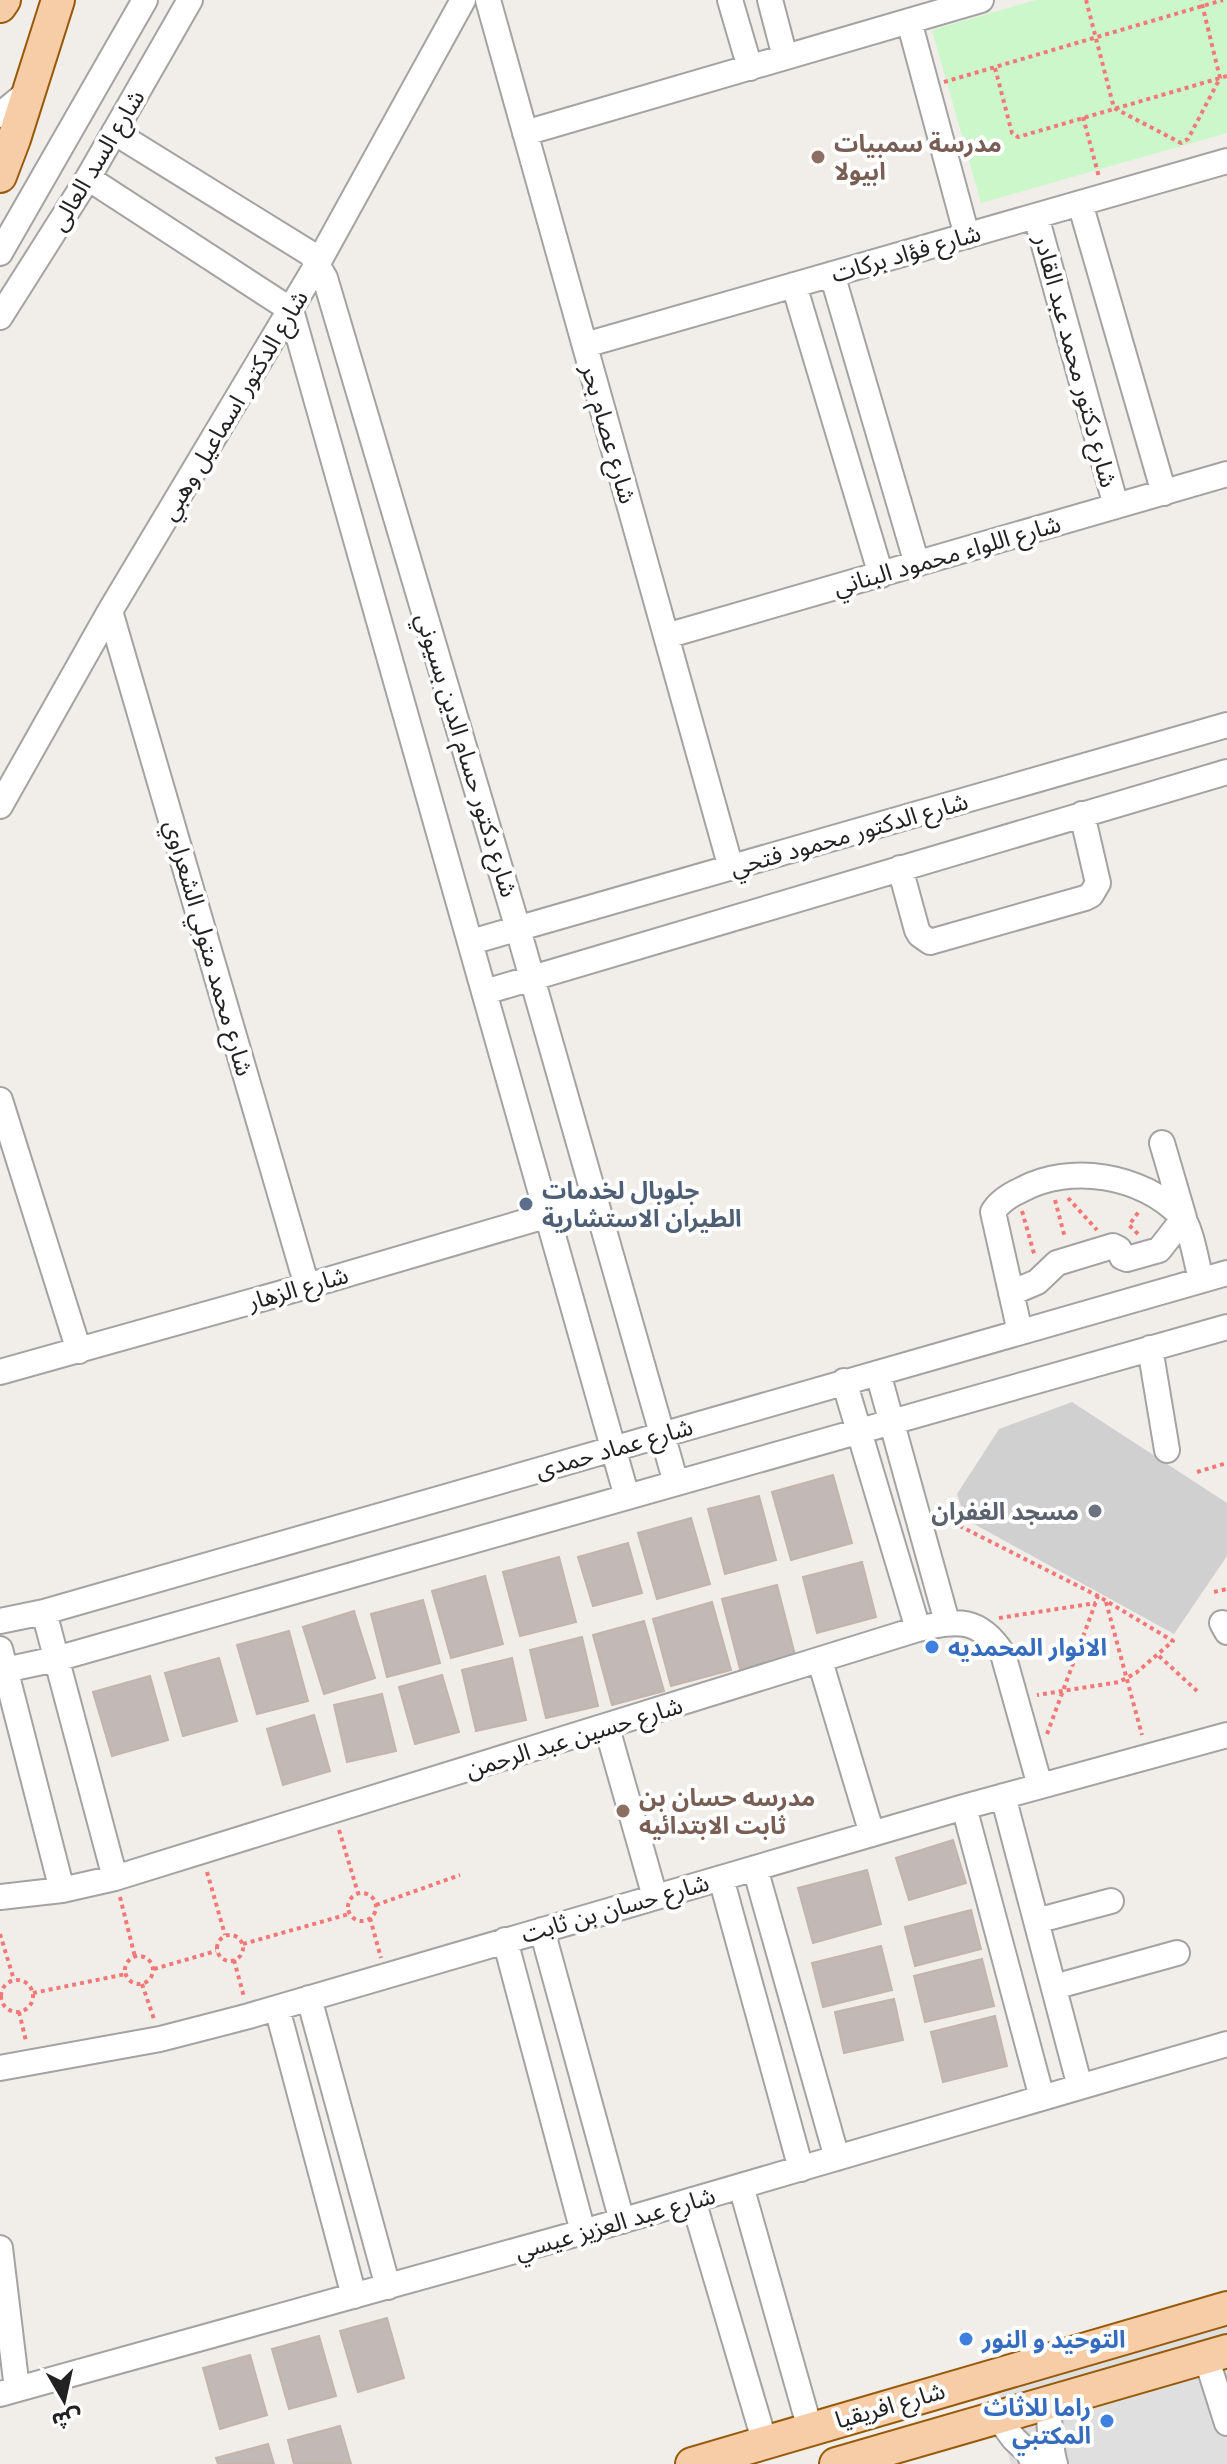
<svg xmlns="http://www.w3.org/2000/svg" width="1227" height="2464" viewBox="0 0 1227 2464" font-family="Raleway,'Noto Sans Arabic',sans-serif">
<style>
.residential{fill:#e0dfdf}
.religious{fill:#d0d0d0}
.park{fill:#cbf7ca}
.building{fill:#c2b9b6;stroke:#c3b4ac;stroke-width:2}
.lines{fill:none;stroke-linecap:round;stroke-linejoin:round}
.minor-casing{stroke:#a3a3a3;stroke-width:28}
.major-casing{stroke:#975a08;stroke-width:36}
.path{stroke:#f37979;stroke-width:4;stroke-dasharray:4 4;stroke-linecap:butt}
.minor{stroke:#fff;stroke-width:24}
.major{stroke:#f7cda8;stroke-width:32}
.education-dot{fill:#8d6e63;stroke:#fff;stroke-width:3}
.service-dot{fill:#5c6f8a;stroke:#fff;stroke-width:3}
.worship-dot{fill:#6b7280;stroke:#fff;stroke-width:3}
.shop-dot{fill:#3f7fe0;stroke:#fff;stroke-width:3}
.labels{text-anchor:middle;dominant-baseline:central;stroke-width:8;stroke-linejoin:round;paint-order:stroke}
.education-label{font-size:24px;font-weight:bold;fill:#785e54;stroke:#fff;text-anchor:start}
.street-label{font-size:24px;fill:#222;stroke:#fff}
.service-label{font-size:24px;font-weight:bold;fill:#4e5e75;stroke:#fff;text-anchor:start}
.worship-label{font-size:24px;font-weight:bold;fill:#5b616d;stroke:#fff;text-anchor:end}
.shop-label{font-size:24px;font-weight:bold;fill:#366cbe;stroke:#fff;text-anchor:start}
</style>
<rect width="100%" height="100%" fill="#f1eee9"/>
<path class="residential" d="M1227,2314V2464H1011L987,2383Z"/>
<path class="religious" d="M1072,1402L1227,1503V1556L1174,1634L965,1519L957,1494L999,1429Z"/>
<path class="park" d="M1036,0H1227V133L981,203L932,30Z"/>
<path class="building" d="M833,1475L852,1543L791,1560L772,1492Z
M759,1496L776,1560L725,1574L708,1509Z
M691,1518L710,1584L657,1599L638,1533Z
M628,1543L642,1593L593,1606L578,1557Z
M559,1557L576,1622L520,1636L503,1572Z
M862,1562L876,1617L817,1633L803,1577Z
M485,1576L503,1644L451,1658L432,1591Z
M777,1585L795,1655L740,1669L722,1599Z
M423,1600L440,1663L387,1677L371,1614Z
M712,1602L731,1670L671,1686L653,1619Z
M354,1611L375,1678L324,1694L303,1627Z
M644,1621L664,1691L612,1705L593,1635Z
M289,1631L308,1701L257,1714L237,1645Z
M582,1637L598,1706L546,1718L530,1650Z
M219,1658L237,1721L183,1736L165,1673Z
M512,1658L526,1720L476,1731L462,1670Z
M442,1675L459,1732L415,1744L399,1687Z
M150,1676L168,1740L112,1756L93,1692Z
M382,1694L396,1751L347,1762L334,1705Z
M314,1715L330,1771L283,1785L267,1729Z
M953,1840L966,1883L909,1900L896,1858Z
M867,1870L881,1924L813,1943L798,1888Z
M971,1910L981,1949L915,1966L905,1927Z
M881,1946L892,1990L823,2007L812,1963Z
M982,1959L994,2006L925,2022L914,1976Z
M894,1999L903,2040L844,2053L835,2012Z
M995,2016L1007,2066L943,2082L931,2032Z
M387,2318L404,2378L358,2392L340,2331Z
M319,2336L336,2396L289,2409L272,2349Z
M250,2355L267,2415L220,2429L203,2368Z
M340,2426L351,2464H294L288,2440Z
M268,2444L274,2464H218L216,2458Z"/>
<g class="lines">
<g class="minor-casing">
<path id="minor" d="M488,0L731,868
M730,0L750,68
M770,0L785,57
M909,21L967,236
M0,115L29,91
M114,132L311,254L325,278L518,929L676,1483
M525,133L981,0
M88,178L291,310L627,1497
M1080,203L1164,493
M1036,216L1116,506
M0,253L145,0
M832,274L917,564
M794,285L881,575
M0,317L88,178L190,0
M585,345L1227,161
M110,611L307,1286
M666,636L1227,474
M0,806L110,611L318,263L463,0
M900,868L917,930L920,935L930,942L1085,898L1091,895L1098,883L1082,814
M471,942L1227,725
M485,992L1227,772
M0,1100L79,1351
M1011,1293L1037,1282L1057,1263L1113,1246L1119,1249L1122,1257L1127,1259L1159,1250L1184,1218L1162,1143
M1020,1332L993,1212C999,1202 1010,1195 1021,1190C1070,1163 1143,1175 1181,1216C1191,1226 1197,1265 1201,1280
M1150,1348L1167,1450
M0,1372L307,1286L596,1201
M878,1373L947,1622
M844,1381L918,1629
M44,1612L115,1878
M0,1621L44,1612L1227,1273
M1222,1623L1227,1632
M0,1649L62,1890
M820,1661L872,1834
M0,1671L56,1659L1227,1327
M607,1728L655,1897
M1003,1796L1080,2087
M964,1807L1042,2098
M755,1868L837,2158
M721,1878L801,2169
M0,1897L62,1890L115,1878L918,1629C958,1620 979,1617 1003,1654L1040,1786
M1036,1921L1111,1901
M542,1930L622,2221
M505,1940L583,2232
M1054,1987L1177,1953
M309,1998L388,2287
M277,2008L354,2296
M0,2068L160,2039L249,2016L964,1807L1227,1735
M741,2186L810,2429
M693,2200L765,2443
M0,2248L17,2389
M1206,2357L1227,2423
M0,2394L583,2232L1227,2044
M1048,2402C1050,2423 1049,2444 1055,2464
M997,2416L1014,2439L1028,2452L1034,2464"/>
</g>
<g class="major-casing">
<path id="major" d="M0,6L4,0
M0,176L14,139L58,0
M692,2464L1227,2308
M836,2464L1227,2351"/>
</g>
<path class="path" d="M1086,0L1114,108L1181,143L1188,139L1220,78L1201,0
M995,68L1012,133L1018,137L1227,76
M944,82L1223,0
M1083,117L1099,177
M1068,1198L1097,1230
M1055,1200L1065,1238
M1022,1211L1035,1257
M1138,1234L1129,1225L1140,1210
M1197,1472L1227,1463
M938,1515L1098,1596L1173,1641L1136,1673L1119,1682L1037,1695
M1214,1592L1227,1589
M1106,1602L1142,1735
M999,1618L1096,1603
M1159,1656L1197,1691
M1047,1734L1098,1596
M339,1830L358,1893
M207,1872L225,1935
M348 1907a14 14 0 1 1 28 0a14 14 0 1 1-28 0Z
M120,1897L135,1957
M376,1905L460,1875
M370,1918L381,1958
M0,1934L14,1980
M217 1948a13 13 0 1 1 26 0a13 13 0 1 1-26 0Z
M243,1944L349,1914
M125 1970a14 14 0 1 1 28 0a14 14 0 1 1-28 0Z
M234,1960L244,1997
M154,1969L216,1951
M1 1996a16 16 0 1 1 32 0a16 16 0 1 1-32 0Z
M142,1984L154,2019
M33,1993L126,1974
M19,2012L26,2041"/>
<use href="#minor" class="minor"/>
<use href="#major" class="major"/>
</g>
<g class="education-dot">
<circle cx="818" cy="157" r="8"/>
<circle cx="623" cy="1811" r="8"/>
</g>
<circle class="service-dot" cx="526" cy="1204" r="8"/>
<circle class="worship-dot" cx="1095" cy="1511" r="8"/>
<g class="shop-dot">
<circle cx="932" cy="1647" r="8"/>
<circle cx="966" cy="2339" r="8"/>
<circle cx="1107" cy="2421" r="8"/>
</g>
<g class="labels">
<g class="education-label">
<text x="834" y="143">مدرسة سمبيات<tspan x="834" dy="28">ابيولا</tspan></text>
<text x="639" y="1797">مدرسه حسان بن<tspan x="639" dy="28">ثابت الابتدائيه</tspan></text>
</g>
<g class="street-label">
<text transform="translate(97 160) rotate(-59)">شارع السد العالى</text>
<text transform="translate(906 253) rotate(-16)">شارع فؤاد بركات</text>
<text transform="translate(1076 361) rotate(75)">شارع دكتور محمد عبد القادر</text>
<text transform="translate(234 405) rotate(-59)">شارع الدكتور اسماعيل وهبي</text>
<text transform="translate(609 434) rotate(74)">شارع عصام بحر</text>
<text transform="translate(947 555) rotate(-16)">شارع اللواء محمود البناني</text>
<text transform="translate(467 755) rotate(73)">شارع دكتور حسام الدين بسيوني</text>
<text transform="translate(849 834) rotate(-16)">شارع الدكتور محمود فتحي</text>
<text transform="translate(209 948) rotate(74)">شارع محمد متولي الشعراوي</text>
<text transform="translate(298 1288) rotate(-16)">شارع الزهار</text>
<text transform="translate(614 1448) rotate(-16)">شارع عماد حمدى</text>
<text transform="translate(574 1737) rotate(-17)">شارع حسين عبد الرحمن</text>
<text transform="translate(615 1908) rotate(-16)">شارع حسان بن ثابت</text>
<text transform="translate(615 2223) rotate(-16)">شارع عبد العزيز عيسي</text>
<text transform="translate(890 2405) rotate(-16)">شارع افريقيا</text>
</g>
<g class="service-label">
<text x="542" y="1190">جلوبال لخدمات<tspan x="542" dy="28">الطيران الاستشارية</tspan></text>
</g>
<g class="worship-label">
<text x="1079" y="1511">مسجد الغفران</text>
</g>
<g class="shop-label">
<text x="948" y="1647">الانوار المحمديه</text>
<text x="982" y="2339">التوحيد و النور</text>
<text x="1091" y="2407" text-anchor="end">راما للاثاث<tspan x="1091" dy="28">المكتبي</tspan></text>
</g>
</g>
<g transform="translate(64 2400) rotate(171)" stroke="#ffffff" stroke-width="6" paint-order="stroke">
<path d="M0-6L14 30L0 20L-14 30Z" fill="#222222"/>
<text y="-12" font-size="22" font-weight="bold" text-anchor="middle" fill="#222222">ش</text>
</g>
</svg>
